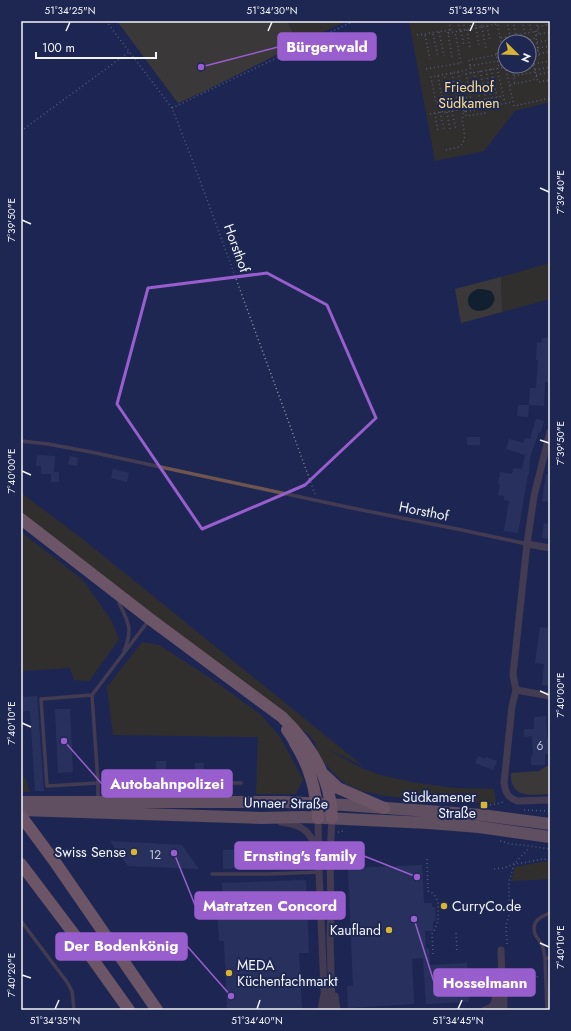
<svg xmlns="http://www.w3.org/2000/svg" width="571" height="1031" viewBox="0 0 571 1031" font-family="Jost,sans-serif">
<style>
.green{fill:#493a00;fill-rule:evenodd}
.forest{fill:#5e4f1c}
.water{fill:#011908}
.building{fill:#353f6d}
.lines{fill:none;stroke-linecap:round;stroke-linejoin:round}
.path{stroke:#9094ac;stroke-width:1.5;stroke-dasharray:1 3;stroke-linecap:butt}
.lane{stroke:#6f5550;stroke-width:3.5}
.street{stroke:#6f5550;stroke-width:7}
.primary{stroke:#b27e73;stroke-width:12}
.highway{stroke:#cc8e81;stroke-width:12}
.marked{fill:none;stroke:#995ece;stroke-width:3;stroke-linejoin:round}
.ticks{fill:none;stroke:#f3f4fa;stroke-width:1.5}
.poi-dot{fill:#d8b434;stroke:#1e2752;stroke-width:1.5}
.labels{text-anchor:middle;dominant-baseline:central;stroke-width:4;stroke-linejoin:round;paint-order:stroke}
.number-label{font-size:12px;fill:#c4c7d7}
.park-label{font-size:14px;fill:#fee082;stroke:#1e2752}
.street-label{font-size:14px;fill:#f3f4fa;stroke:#1e2752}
.poi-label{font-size:14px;fill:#f3f4fa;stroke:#1e2752;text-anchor:end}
.leader{fill:none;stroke:#995ece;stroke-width:1.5}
.callout-dot{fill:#995ece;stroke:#1e2752;stroke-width:1.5}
.callout{fill:#995ece;stroke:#995ece;stroke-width:1.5}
.callout-label{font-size:15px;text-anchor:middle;font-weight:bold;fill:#fff}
.neatline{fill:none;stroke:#f3f4fa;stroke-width:1.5}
.ticks-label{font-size:10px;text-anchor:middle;fill:#f3f4fa}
</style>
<rect width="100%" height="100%" fill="#1e2752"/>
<path class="green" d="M287,21H346L298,44Z
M409,21H550V102L515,111L484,151L435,161ZM505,42H529V66H505Z
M550,263V299L502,312L501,277Z
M21,493L85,541L363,766L324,747L359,767L380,775L417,783L454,788L494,789L496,803H481L416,799L385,796L362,791L346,784L333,773L319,755L315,742L308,734L21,513Z
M21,532L83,580L111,620L119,639L89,681L74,680L70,668L21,671Z
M142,642L159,645L210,678L260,714L280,737L303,779L296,794H256L258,737L113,735L107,687Z
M21,773L26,780L30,792H21Z
M541,862H550V879L511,881L515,867Z"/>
<path class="forest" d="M117,21H287L298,44L205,91L178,103Z
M501,277L502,312L461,323L455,289Z
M547,766H550V794C531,795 510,799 511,773L539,771Z"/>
<path class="water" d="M478,289H482L491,291C506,308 468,321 468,300C468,294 473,291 478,289Z"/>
<path class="building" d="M542,338H550V382H545L544,406L529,405L530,388H536L538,360H536L537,342L541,343Z
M518,405H529L528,417L517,416Z
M536,419L544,421L541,432H539L530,457L529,474H528L518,533L504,531L509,501L504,500V496L498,495L500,484H498L500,472L512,474L513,468L522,469L525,455L506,449L509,439L523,443L525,438L530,439Z
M467,437H480V445H467Z
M37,455L55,456L54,472H59V482H51V474H41V466H36Z
M70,456L78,458L77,466L68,464Z
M113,469L129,473L127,482L111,478Z
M546,474H550V502L542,501Z
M544,523L550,524V539L542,538Z
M540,627L550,628L549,648H550V686L542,685L544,664L535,663Z
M37,696L44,791H35L30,711H23L22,697Z
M55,709H70L73,772L58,773Z
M546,716L547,738H548L549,754H545V765H531V755L533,756L532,736L524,737V729H534V717Z
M478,756L485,759L486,757L497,761L493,770L475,763Z
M156,761H166L167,784H173L172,794H157Z
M195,763H204L203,778H210L209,794L194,793Z
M110,841L182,845L199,869L128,866Z
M251,849V868L223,869V850Z
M422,865L424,903H432V907H435L436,921H433V931H425L426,949L429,948L430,965L467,963L469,1002L426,1004L423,958L412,959L414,1004L348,1008L347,986H353L348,868Z
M306,880L309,953H299L302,1010H227L224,941H219L217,907L223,906L222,883Z"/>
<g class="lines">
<path class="path" d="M106,21L172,108L195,167L315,494
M449,21L451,31
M458,21L460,31
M463,21L465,30
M469,21L471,29
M475,21L476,28
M481,21L482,27
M497,21L505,64
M507,21L510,36
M513,21L516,35
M522,21L525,33
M529,21L531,32
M536,21L539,34
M487,26L490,40
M482,27L486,49
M538,27L550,24
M476,28L479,45
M467,30L470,48
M461,31L464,46
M535,31L539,56L532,57L537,79
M439,32L444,56
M448,32L452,57
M448,33L497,24
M433,34L438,57
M417,35L450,30
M425,35L430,59
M536,35L550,32
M501,38L538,31
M518,42L536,38
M537,42L550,40
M529,45L537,44
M538,48L550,46
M529,51L538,50
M496,53L499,68
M539,54L550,51
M534,64L550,61
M470,66L497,61
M505,66L514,106L550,98
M512,66L515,84
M506,67L466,74V70L431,77L436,103L442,101L445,112L463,109L464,112L512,102
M497,68L505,103
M426,69L461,63L455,32
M491,69L497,97
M486,70L491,98
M535,70L550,67
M480,71L486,99
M513,71L534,66
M458,72L463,95
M474,72L480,100
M452,73L458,104
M471,73L469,60L496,55
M536,75L550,72
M438,76L442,98L448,97L444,74
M514,76L535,72
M510,85L537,79L538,82L550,80
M470,100L471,110
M172,108L354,21
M463,109L461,98L471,97L466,74
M477,109L476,101L503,96
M452,111L456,130
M465,111L466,116L485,113L484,108
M440,112L444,130
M447,112L450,130
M435,113L438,132
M430,114L445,111
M21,131L129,52
M446,150C450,149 454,148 458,147C472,140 458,122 464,112
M490,805L501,803L503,802
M524,810L550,811
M338,832H341L345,829
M500,841L512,844L529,846L550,849
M427,859L428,891L431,892L435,896L438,902V921L434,931L432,934L433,954
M338,864L356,863
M494,869L504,868L514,864L528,862L543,859L550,860
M456,933L457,953
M507,944L506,925L509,915V882L514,864L528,849L529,847
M521,979L532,978L540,976"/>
<path class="lane" d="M21,441L48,444L91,452L347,507L462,530L527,544
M119,603C129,623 133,629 124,651
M92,695L41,699L47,786L98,783
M98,801V783L92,695L149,620
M214,801L216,783H241
M212,874H269L319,872
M21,921L67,982L72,991L74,1010
M545,958C544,954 544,949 542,945C540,941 537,938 535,934C531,921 540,917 550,913
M547,1010L545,958H550"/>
<path class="street" d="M550,432L534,496L527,544L513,675L516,690L512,706L504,783C505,792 508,798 517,801L550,800
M527,544L550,548
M516,690L550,696
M318,818L319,872L324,990L326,997L327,1010
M332,818L330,857L331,912L330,935L332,1010
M281,822C295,824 306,827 313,841C314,844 315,849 316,853
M501,950L502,984L504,994V1010
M335,996L337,1010
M321,1010L324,994
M485,1010C496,1007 494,1001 497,992C498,989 501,986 502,984
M498,1010L501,998"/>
<path class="primary" d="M21,802H285L345,805L482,815L550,824
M21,810L261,818L303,817L429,823L479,827L550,837"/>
<path class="highway" d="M21,519L150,619L282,717C311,745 331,777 332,818
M287,730C290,734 293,738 295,743C310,767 316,790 318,818
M324,775L338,788L384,808
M21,816L55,862L157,1010
M21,864L89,954L129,1010"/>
</g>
<path d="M0 0H571V1031H0ZM267,273L327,305L376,418L305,485L202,529L117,404L148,288Z" fill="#1e2752" fill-opacity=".55" fill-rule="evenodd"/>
<path class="marked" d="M267,273L327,305L376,418L305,485L202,529L117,404L148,288Z"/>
<path class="ticks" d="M66,31L70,22M268,31L272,22M470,31L474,22M540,188L549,192M22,220L31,224M540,440L549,443M22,471L31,475M540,691L549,695M22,723L31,727M540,943L549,947M22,975L31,978M55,1009L59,1000M257,1009L260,1000M458,1009L462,1000"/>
<g class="poi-dot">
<rect x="480" y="801" width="8" height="8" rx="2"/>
<circle cx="134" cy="852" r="4"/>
<circle cx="444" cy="906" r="4"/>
<circle cx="389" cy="930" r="4"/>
<circle cx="229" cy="973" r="4"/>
</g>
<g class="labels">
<g class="number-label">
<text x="540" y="746">6</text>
<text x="155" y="855">12</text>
</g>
<g class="park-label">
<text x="469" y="87">Friedhof<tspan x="469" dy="16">Südkamen</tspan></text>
</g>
<g class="street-label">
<text transform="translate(237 248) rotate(70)">Horsthof</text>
<text transform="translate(424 511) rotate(11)">Horsthof</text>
<text transform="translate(286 803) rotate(1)">Unnaer Straße</text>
</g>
<g class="poi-label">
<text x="476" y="797">Südkamener<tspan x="476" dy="16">Straße</tspan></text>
<text x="126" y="852">Swiss Sense</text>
<text x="452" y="906" text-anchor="start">CurryCo.de</text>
<text x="381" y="930">Kaufland</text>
<text x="237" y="965" text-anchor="start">MEDA<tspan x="237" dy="16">Küchenfachmarkt</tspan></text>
</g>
</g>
<path class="leader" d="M201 67L278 47M64 741L102 784M417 877L364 856M174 853L195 905M231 996L187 946M414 919L434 982"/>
<g class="callout-dot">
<circle cx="201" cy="67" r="4"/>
<circle cx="64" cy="741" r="4"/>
<circle cx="417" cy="877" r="4"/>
<circle cx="174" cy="853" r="4"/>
<circle cx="231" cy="996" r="4"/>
<circle cx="414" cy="919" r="4"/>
</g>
<g class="callout">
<rect x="278" y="33" width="98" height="27" rx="4"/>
<rect x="102" y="770" width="130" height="27" rx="4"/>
<rect x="235" y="842" width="129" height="27" rx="4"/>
<rect x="195" y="892" width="150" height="27" rx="4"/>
<rect x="56" y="933" width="131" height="27" rx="4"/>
<rect x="434" y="969" width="101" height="27" rx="4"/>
</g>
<g class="callout-label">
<text x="327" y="52">Bürgerwald</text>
<text x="167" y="789">Autobahnpolizei</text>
<text x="300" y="861">Ernsting's family</text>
<text x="270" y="911">Matratzen Concord</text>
<text x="121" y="951">Der Bodenkönig</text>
<text x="485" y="988">Hosselmann</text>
</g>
<rect width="571" height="1031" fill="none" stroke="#1e2752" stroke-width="44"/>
<g transform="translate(517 54) rotate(113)"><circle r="19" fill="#1e2752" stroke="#737995"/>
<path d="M0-3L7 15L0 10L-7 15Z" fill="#d8b434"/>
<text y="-6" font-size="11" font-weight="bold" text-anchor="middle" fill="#f3f4fa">N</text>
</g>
<path d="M36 52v6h120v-6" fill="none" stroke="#f3f4fa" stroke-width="2"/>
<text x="42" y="52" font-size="12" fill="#f3f4fa" stroke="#1e2752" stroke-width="3" paint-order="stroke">100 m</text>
<rect x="22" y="22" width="527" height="987" class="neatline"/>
<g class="ticks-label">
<text x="70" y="14">51°34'25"N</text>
<text x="272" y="14">51°34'30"N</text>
<text x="474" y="14">51°34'35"N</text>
<text transform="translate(560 192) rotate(-90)" y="4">7°39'40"E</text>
<text transform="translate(11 220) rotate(-90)" y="4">7°39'50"E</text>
<text transform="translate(560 443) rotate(-90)" y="4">7°39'50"E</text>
<text transform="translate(11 471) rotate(-90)" y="4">7°40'00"E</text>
<text transform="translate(560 695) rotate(-90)" y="4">7°40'00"E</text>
<text transform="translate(11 723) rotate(-90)" y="4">7°40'10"E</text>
<text transform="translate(560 947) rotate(-90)" y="4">7°40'10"E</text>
<text transform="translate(11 975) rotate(-90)" y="4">7°40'20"E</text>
<text x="55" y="1024">51°34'35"N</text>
<text x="257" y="1024">51°34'40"N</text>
<text x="458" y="1024">51°34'45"N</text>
</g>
</svg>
